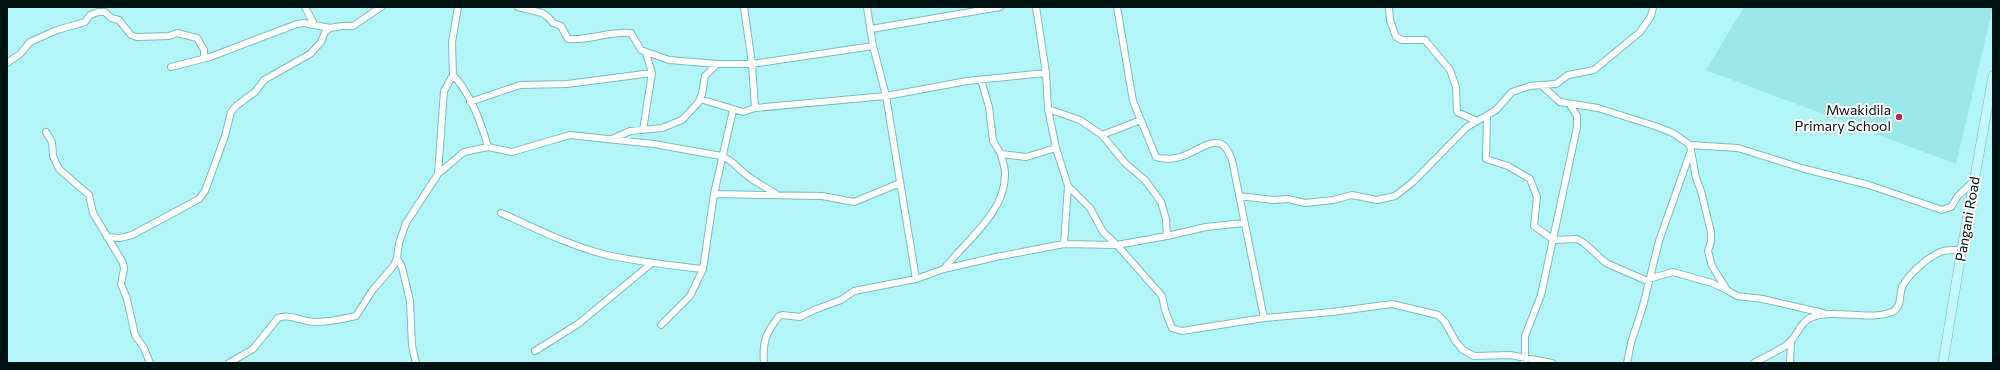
<svg xmlns="http://www.w3.org/2000/svg" width="2000" height="370" viewBox="0 0 2000 370" font-family="Commissioner,sans-serif">
<style>
.built{fill:#9ce7ea}
.lines{fill:none;stroke-linecap:round;stroke-linejoin:round}
.minor-casing{stroke:#7cbec0;stroke-width:8}
.secondary-casing{stroke:#7cbec0;stroke-width:10}
.minor{stroke:#fff;stroke-width:6}
.secondary{stroke:#c4f7f9;stroke-width:9}
.poi-dot{fill:#ba283d;stroke:#fff;stroke-width:1.5}
.labels{text-anchor:middle;dominant-baseline:central;stroke-width:4;stroke-linejoin:round;paint-order:stroke}
.poi-label{font-size:14px;fill:#001112;stroke:#fff;text-anchor:end}
.street-label{font-size:14px;fill:#001112;stroke:#fff}
</style>
<rect width="100%" height="100%" fill="#b2f5f8"/>
<path class="built" d="M1744,7H1993L1956,164L1706,70Z"/>
<g class="lines">
<g class="minor-casing">
<path id="minor" d="M305,7L314,24
M518,7L542,13L549,18L553,23L561,26L568,39C589,41 609,31 631,33L641,50L669,60L717,64H752L873,46
M744,7L752,64L755,108
M867,7L873,46L886,96L916,279
M1036,7L1046,73L1048,109L1056,148L1068,186L1064,244
M1117,7L1133,101L1156,157C1164,160 1175,159 1183,156C1194,153 1214,136 1224,146C1228,149 1230,156 1232,160L1264,318
M1389,7L1390,20L1396,37L1402,40H1425L1450,70L1456,87L1457,112L1477,121
M871,29L1000,7
M7,63L20,54L30,42L57,30L85,22L90,15L98,12H105L111,18L119,20L131,35L137,37L169,36L177,33L197,38L204,50V58
M171,67L210,57L297,24L304,23L330,28
M453,75C470,93 481,122 488,147
M981,80L989,107L993,141L1001,154L1026,157L1056,148
M1541,85L1556,84L1568,75L1594,70L1640,32L1651,16L1653,7
M700,99L743,112L755,108L886,96L967,81L1046,73
M470,102L520,85L567,84L652,73
M1048,109L1080,120L1102,135L1141,120
M1487,116L1486,159L1508,166L1530,179L1537,197L1534,226L1554,240L1577,239L1584,243L1606,263L1645,280L1673,272L1712,283L1727,290
M643,130L652,73L646,53
M46,132L52,142L53,156L59,169L89,195L93,213L123,263L124,269L121,284L127,299L135,335L144,348L150,363
M1102,135L1125,163L1145,180L1161,202L1166,219L1167,236
M612,139L630,131L662,128L682,120L698,103L702,94L705,76L717,64
M1690,145L1696,178L1701,191L1711,232V242L1708,251L1712,266L1727,290L1737,296L1763,299L1823,313
M438,174L464,152L488,147L512,152L570,135L654,144L721,156C731,159 737,167 744,173C754,182 767,187 777,195
M1068,186L1090,208L1103,232L1117,245L1162,296L1165,310L1172,328L1182,331L1264,318L1332,312L1392,304L1438,315L1445,322L1456,342L1463,350L1474,356L1510,355L1552,363
M714,194L822,196L854,202L900,183
M1239,196L1273,200L1288,199L1305,203L1333,200L1352,195L1377,200L1395,196L1413,182L1467,127L1496,110L1512,92L1530,86L1541,85L1560,102L1598,108L1655,126L1673,133L1690,145L1738,148L1805,169L1869,185L1942,210L1951,207L1958,196L1974,181
M501,213C535,228 568,245 603,254C636,262 670,265 703,269
M107,237L120,238L132,235L199,199L205,191L225,136L231,112L236,106L255,92L264,80L310,54L321,42L325,32L330,28L342,26H353L381,7
M944,269C966,240 1006,213 1005,173C1005,167 1002,160 1001,154
M661,325L690,296L703,269L714,194L733,110
M535,351L578,324L652,263
M229,363L253,349L278,318C290,313 302,322 315,322C328,322 343,319 356,316L372,291L394,265L397,258
M416,363L412,346L410,301L402,267L397,258L399,243L406,223L438,174L444,91L453,75L452,42L458,7
M764,363C762,342 766,333 779,316L782,315L800,317L814,310L841,300L854,291L916,279L944,269L996,257L1064,244L1117,245L1167,236L1206,227L1244,223
M1523,363L1525,357V336L1541,295L1577,127V116L1570,105
M1627,363L1631,343L1643,306L1659,241L1690,153
M1754,363C1764,357 1784,349 1791,341C1798,333 1802,320 1813,317C1836,309 1870,321 1892,312C1902,308 1899,295 1902,287C1909,274 1928,256 1943,251C1948,250 1956,250 1961,250
M1790,363L1791,341"/>
</g>
<g class="secondary-casing">
<path id="secondary" d="M1943,363L1961,254L1993,76"/>
</g>
<use href="#minor" class="minor"/>
<use href="#secondary" class="secondary"/>
</g>
<circle class="poi-dot" cx="1899" cy="117" r="4"/>
<g class="labels">
<g class="poi-label">
<text x="1891" y="109">Mwakidila<tspan x="1891" dy="16">Primary School</tspan></text>
</g>
<g class="street-label">
<text transform="translate(1967 219) rotate(-80)">Pangani Road</text>
</g>
</g>
<rect width="2000" height="370" fill="none" stroke="#001112" stroke-width="16"/>
</svg>
